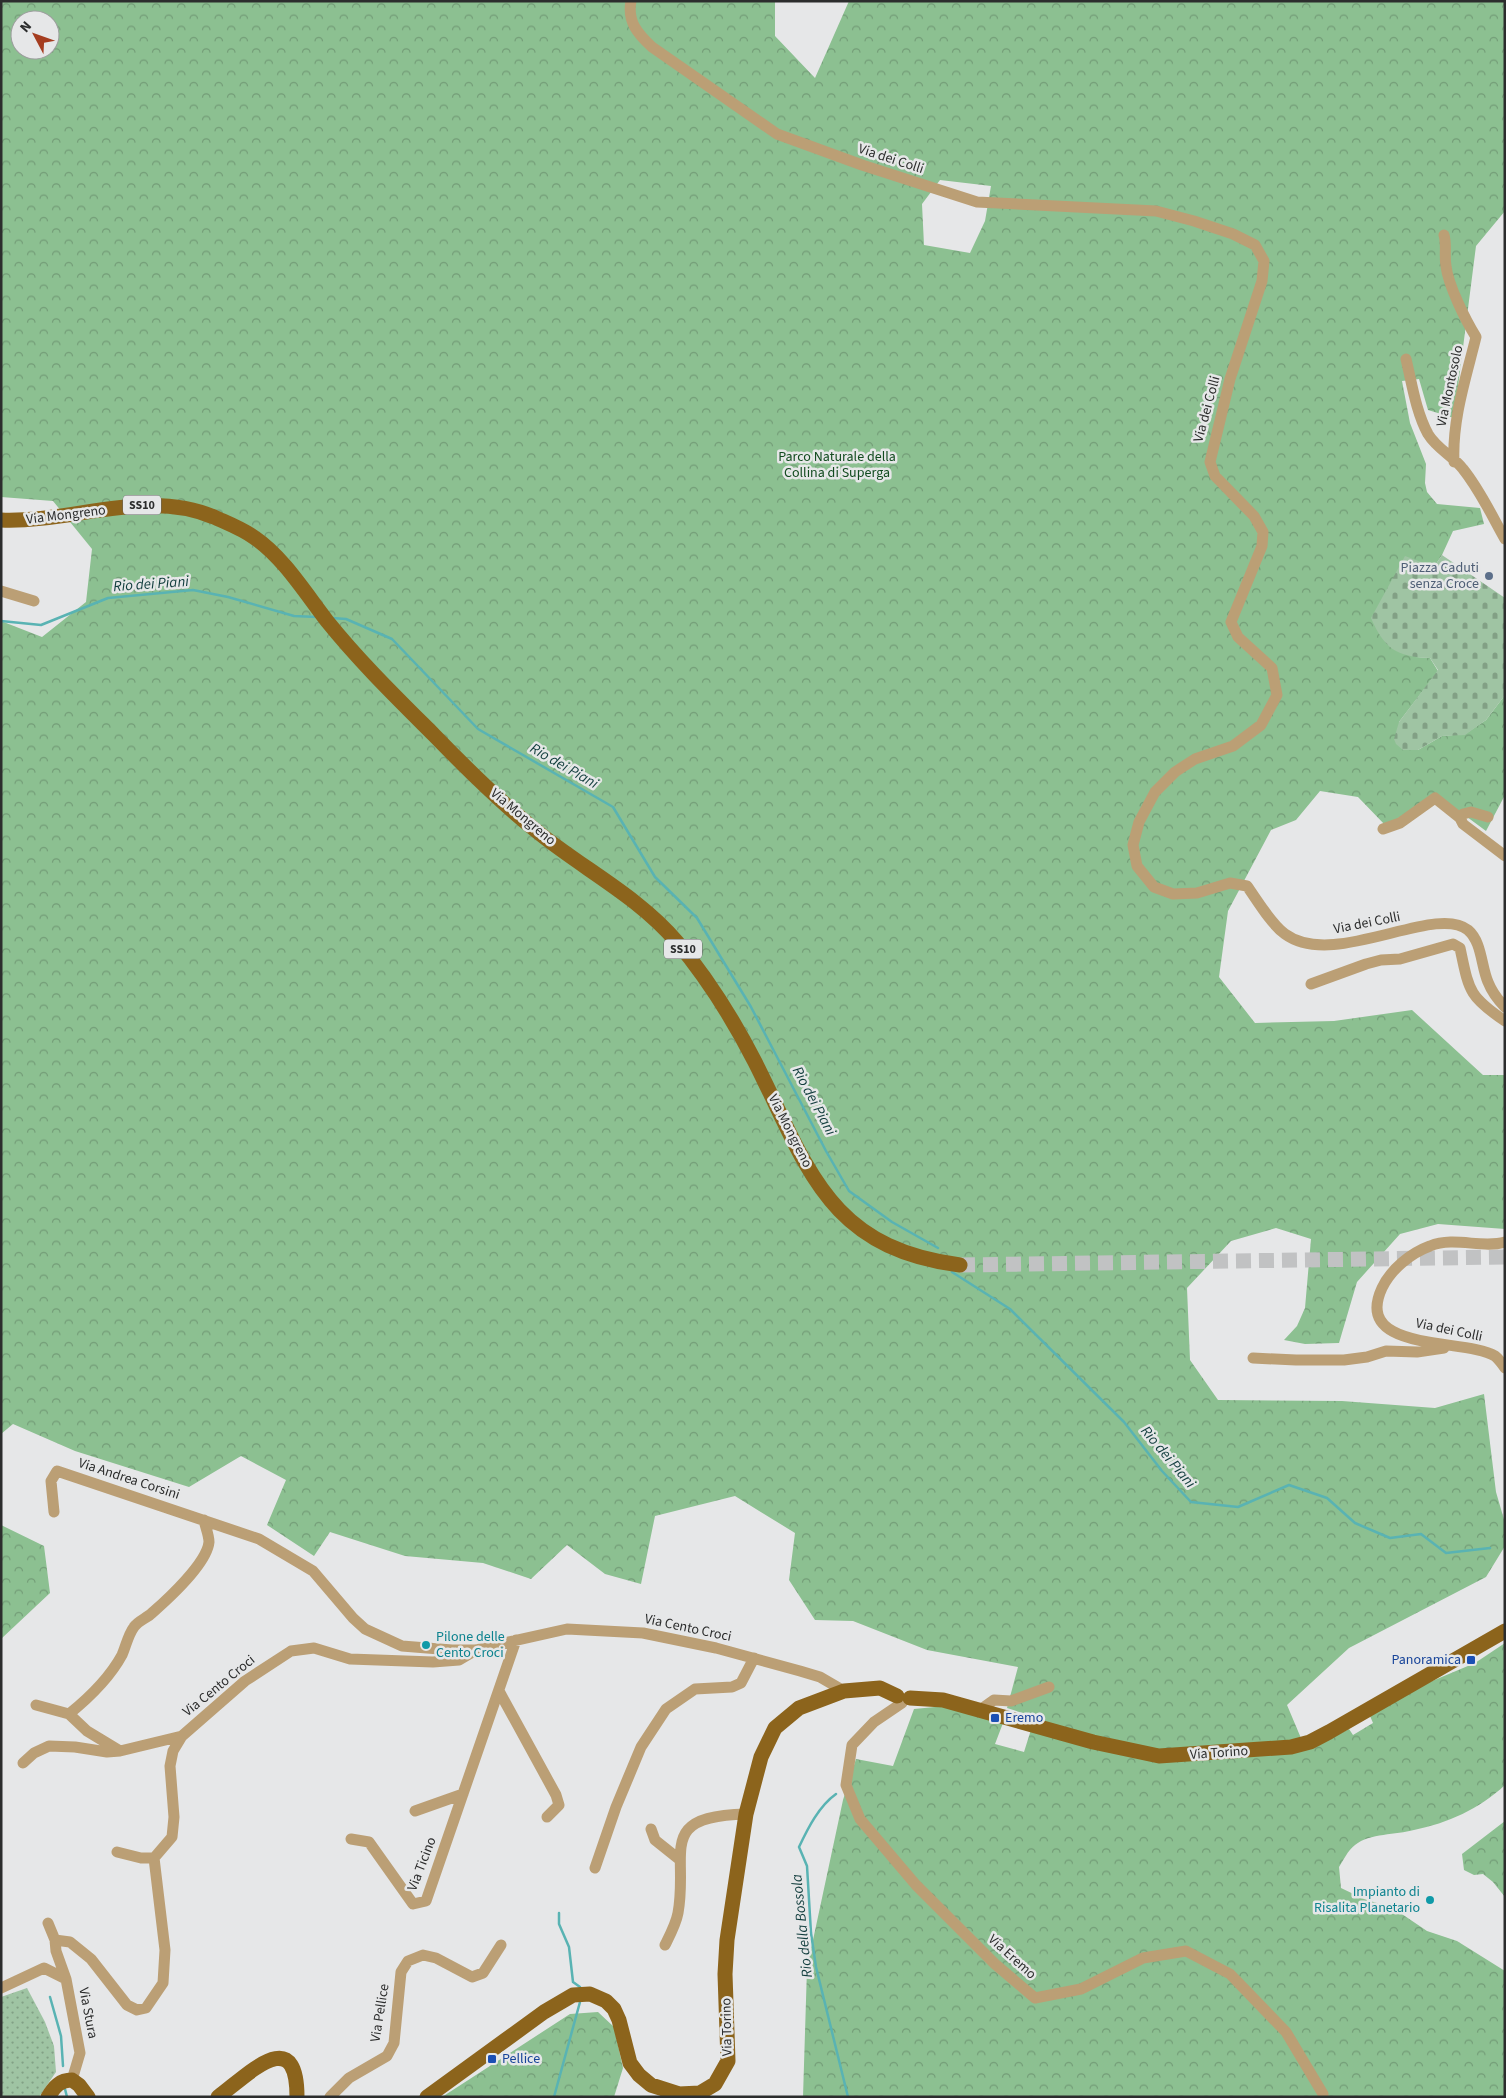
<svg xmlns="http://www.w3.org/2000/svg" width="1506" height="2098" viewBox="0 0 1506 2098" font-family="'Source Sans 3',sans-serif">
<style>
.grass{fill:url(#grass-dots)}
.forest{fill:url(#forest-crowns);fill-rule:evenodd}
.cemetery{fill:url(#cemetery-stones)}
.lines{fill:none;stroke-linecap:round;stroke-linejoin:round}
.stream{stroke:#59b3b3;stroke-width:2.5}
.major-tunnel{stroke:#c1c2c3;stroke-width:15;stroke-dasharray:15 8;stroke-linecap:butt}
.minor{stroke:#bb9f75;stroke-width:11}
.major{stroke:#8c641c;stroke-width:15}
.service-dot{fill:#5c6f8a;stroke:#e6e7e8;stroke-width:2}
.culture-dot{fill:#0f9aa8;stroke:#e6e7e8;stroke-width:2}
.transit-dot{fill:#1a4fb4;stroke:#e6e7e8;stroke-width:2}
.labels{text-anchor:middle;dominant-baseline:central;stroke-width:5;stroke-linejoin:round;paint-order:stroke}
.shield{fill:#e6e7e8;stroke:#646565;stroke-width:1}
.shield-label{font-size:12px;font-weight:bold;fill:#2c2d2d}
.street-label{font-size:14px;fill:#2c2d2d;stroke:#e6e7e8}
.park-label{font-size:14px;fill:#124b1f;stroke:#e6e7e8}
.service-label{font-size:14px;fill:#4e5e75;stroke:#e6e7e8;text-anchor:end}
.culture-label{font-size:14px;fill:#0d838f;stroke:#e6e7e8;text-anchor:start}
.transit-label{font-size:14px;fill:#164399;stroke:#e6e7e8;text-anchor:start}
.water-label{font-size:15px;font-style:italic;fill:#113d3d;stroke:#e6e7e8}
</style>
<defs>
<pattern id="grass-dots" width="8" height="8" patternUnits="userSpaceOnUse" patternTransform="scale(1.25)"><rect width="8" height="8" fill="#9fc4a3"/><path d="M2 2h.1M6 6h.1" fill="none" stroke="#82a085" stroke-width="1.8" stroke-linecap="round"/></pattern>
<pattern id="forest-crowns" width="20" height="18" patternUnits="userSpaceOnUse" patternTransform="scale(1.25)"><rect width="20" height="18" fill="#8cc091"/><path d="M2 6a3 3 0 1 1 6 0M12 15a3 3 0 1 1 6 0" fill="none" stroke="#739c77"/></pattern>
<pattern id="cemetery-stones" width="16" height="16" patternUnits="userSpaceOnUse" patternTransform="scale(1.25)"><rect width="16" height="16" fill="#9fc4a3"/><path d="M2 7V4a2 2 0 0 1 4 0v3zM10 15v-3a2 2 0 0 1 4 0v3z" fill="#82a085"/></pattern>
</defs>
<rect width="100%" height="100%" fill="#e6e7e8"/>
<path class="grass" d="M27,1988L45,2022L54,2046L56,2072L39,2097H1V1997Z"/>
<path class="forest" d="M1,1H775V36L815,78L849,1H1505V211L1476,246L1454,418L1428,410L1419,379L1402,381L1410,423L1426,464L1425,483L1427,492L1437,504L1480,508L1484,524L1453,531L1442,555L1434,567L1416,657L1430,658L1438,671L1399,722L1418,750L1442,736L1465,734L1486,720L1505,695V795L1486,831L1436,794L1386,826L1358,797L1320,791L1296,820L1271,830L1228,911L1219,977L1255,1023L1334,1021L1412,1010L1483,1075H1505V1229L1438,1224L1400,1234L1357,1282L1339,1343L1305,1344L1284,1340L1297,1326L1305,1308L1311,1239L1276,1228L1231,1241L1187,1288L1190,1360L1218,1400L1342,1401L1435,1408L1484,1394L1496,1492L1505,1523V1546L1486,1577L1349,1648L1287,1705L1306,1750L1349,1729L1353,1735L1373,1723L1370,1716L1425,1684L1475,1663L1505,1643V1785C1479,1809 1448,1823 1414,1830C1396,1835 1370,1833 1355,1845C1348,1850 1343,1861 1339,1867L1341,1888L1364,1899L1393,1908L1427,1931L1457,1941L1505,1971V2097H803L807,1968L843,1800L856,1759L893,1766L914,1709L945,1706L1003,1723L995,1744L1024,1752L1035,1717L1007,1708L1018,1667L927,1650L853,1621L815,1620L789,1580L795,1533L735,1496L655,1516L641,1584L605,1574L567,1545L531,1579L483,1563L405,1556L330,1532L314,1556L267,1525L286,1480L241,1456L189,1487L75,1451L13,1424L1,1434V621L42,637L86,602L92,549L53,501L1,497ZM20,20H50V50H20ZM940,180L991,186L985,221L970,253L924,245L922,204Z
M1,1525L44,1546L50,1593L1,1639Z
M1505,1821V1897L1493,1882L1483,1874L1474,1875L1464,1870L1462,1854Z
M598,2012L614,2027L623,2068L614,2097H442L570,2014Z"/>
<path class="cemetery" d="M1442,555L1505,598V695L1486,720L1465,735L1442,736L1418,750H1403L1396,744L1394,739L1399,722L1438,670L1430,658C1396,657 1384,648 1371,618L1405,556L1434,567Z"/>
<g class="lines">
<path class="stream" d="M332,618L346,619L392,639L478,729L613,807L655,877L697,918L751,1007L826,1151L849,1191L892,1222L938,1248
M1,621L41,625L108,598L193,590L228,597L294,616L317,617
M952,1272L1010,1309L1124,1422L1162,1471L1191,1502L1238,1507L1289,1485L1327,1498L1355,1523L1390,1538L1421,1534L1446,1553L1490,1548
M836,1794C819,1806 808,1828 799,1847L807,1866L811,1933L816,1967L848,2097
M559,1913V1924L569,1947L573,1982L580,1987
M50,1997L61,2036L63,2066
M65,2089L67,2097
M554,2097L580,2002"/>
<path class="major-tunnel" d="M960,1265L1505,1257"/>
<path class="minor" d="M631,1C627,22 638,34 652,47L777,134L862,165L977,202L1156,211L1194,221L1233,234L1255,245L1264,261L1262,281L1230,379L1210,462L1215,476L1254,516L1263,532L1262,546L1231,622L1238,637L1272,668L1277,695L1261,725L1233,746L1195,759L1175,772L1155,792L1139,822L1133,845L1137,866L1154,887L1173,894L1197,893L1230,883L1247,886C1257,900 1271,924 1285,934C1334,970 1435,903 1468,930C1482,942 1481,966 1488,982C1492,992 1497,999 1505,1007
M1444,235C1447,245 1444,255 1446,266C1448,285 1466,321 1476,337C1466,378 1452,419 1454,462
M1406,359C1412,384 1416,412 1428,434C1437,449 1453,456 1463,469C1480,490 1492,516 1505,539
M1,591L34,601
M1488,817L1471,812L1463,814L1460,818L1463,824L1505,856
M1383,829L1400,823L1435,798L1460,818
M1311,984L1366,964L1381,960L1400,959L1453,944L1460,948C1469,990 1468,996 1505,1021
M1505,1242C1482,1249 1455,1236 1430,1246C1411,1253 1391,1269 1382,1288C1352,1353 1466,1338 1495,1356C1499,1359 1502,1364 1505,1368
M1253,1358L1296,1360H1344L1367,1357L1386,1351L1417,1352L1444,1348
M54,1512L51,1481L57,1471L259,1539L313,1571L353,1618L365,1629L402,1646L452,1650H475
M499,1691L556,1795L559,1805L547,1817
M902,1703L874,1722L852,1745L846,1785L860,1819L916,1885L995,1964L1035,1998L1081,1989L1143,1958L1186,1951L1230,1974L1286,2032L1323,2094V2097
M36,1705L69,1714
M980,1710L994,1700L1011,1701L1049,1687
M120,1751L87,1731L69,1714C90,1697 109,1679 122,1655C126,1646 128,1635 134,1627C138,1621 147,1618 152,1613C168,1599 207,1563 209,1542C209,1535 205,1526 204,1520
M23,1763L34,1753L49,1746L75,1747L107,1752L120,1751L182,1736L245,1681L291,1651L314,1648L350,1659L433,1662L459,1660L476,1650L491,1646L567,1629L643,1633L716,1648L800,1671L820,1677L844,1691
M415,1811L463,1794
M651,1829L655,1840L680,1860
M351,1839L369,1842L413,1904L426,1901L516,1640
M117,1852L141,1858H154L172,1837L174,1817L170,1766L173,1751L182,1736
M595,1868L616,1807L641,1747L666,1709L695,1689L732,1687L741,1683L754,1658
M48,1923L55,1940
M665,1945C670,1935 676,1924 678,1913C689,1853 655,1816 746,1814
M66,1979L56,1951L55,1940L70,1942L91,1959L127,2005L137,2010L146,2008L163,1983L165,1950L154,1858
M1,1988L44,1968L66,1979L80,2053L72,2080
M330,2097L349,2078L387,2056L394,2043L401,1972L408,1961L423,1955L436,1958L472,1977L483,1973L501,1945"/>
<path class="major" d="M1,520C72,523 146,488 214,517C227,523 243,529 255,538C283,557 306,594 327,621C360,662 397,698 434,735C466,768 499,801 534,829C581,868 637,895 677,942C708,979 733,1019 755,1062C808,1167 827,1248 960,1265
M910,1698L943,1700L1093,1742L1159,1756L1291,1747L1310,1742L1329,1732L1505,1631
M48,2097C54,2087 60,2080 72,2080L79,2085L88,2097
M218,2097C249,2074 297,2023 297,2097
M427,2097L544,2012L573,1995L590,1994L606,2001L614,2009L619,2020L630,2063L639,2075L651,2085L679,2094L700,2093L715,2084L728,2061L725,1974L727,1940L746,1814L761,1757L775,1728L799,1708L844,1691L880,1688L897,1696"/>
</g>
<circle class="service-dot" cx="1489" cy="576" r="5"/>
<g class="culture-dot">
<circle cx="426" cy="1645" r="5"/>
<circle cx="1430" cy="1900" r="5"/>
</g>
<g class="transit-dot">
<rect x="1466" y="1655" width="10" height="10" rx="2.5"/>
<rect x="990" y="1713" width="10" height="10" rx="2.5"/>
<rect x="487" y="2054" width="10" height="10" rx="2.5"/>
</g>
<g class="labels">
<g class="shield">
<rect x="123" y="495.5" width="38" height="19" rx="4"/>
<rect x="664" y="939.5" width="38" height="19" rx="4"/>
</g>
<g class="shield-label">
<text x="142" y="505">SS10</text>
<text x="683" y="949">SS10</text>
</g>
<g class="street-label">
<text transform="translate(891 159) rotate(18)">Via dei Colli</text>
<text transform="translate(1450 386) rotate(-78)">Via Montosolo</text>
<text transform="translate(1207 409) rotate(-75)">Via dei Colli</text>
<text transform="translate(66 515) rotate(-7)">Via Mongreno</text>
<text transform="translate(523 817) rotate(40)">Via Mongreno</text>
<text transform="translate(1367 923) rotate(-11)">Via dei Colli</text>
<text transform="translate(790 1131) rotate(63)">Via Mongreno</text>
<text transform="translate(1449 1330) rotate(12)">Via dei Colli</text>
<text transform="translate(129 1479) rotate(18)">Via Andrea Corsini</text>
<text transform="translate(688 1628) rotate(12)">Via Cento Croci</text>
<text transform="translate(219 1686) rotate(-39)">Via Cento Croci</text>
<text transform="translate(1219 1753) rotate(-4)">Via Torino</text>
<text transform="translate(422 1864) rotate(-69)">Via Ticino</text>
<text transform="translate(1012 1957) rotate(42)">Via Eremo</text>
<text transform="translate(88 2013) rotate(79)">Via Stura</text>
<text transform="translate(380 2013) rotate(-81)">Via Pellice</text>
<text transform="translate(727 2027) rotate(-91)">Via Torino</text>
</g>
<g class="park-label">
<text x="837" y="457">Parco Naturale della<tspan x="837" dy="16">Collina di Superga</tspan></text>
</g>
<g class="service-label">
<text x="1479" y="568">Piazza Caduti<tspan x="1479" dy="16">senza Croce</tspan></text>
</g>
<g class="culture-label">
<text x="436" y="1637">Pilone delle<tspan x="436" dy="16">Cento Croci</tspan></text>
<text x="1420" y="1892" text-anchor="end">Impianto di<tspan x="1420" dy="16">Risalita Planetario</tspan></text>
</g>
<g class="transit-label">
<text x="1461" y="1660" text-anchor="end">Panoramica</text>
<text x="1005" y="1718">Eremo</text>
<text x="502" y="2059">Pellice</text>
</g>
<g class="water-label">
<text transform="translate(151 584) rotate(-4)">Rio dei Piani</text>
<text transform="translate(564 766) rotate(30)">Rio dei Piani</text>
<text transform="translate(814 1101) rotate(62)">Rio dei Piani</text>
<text transform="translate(1168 1457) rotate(50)">Rio dei Piani</text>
<text transform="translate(802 1926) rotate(-96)">Rio della Bossola</text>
</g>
</g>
<rect width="1506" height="2098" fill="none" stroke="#2c2d2d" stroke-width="5"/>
<g transform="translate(35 35) rotate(311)"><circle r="24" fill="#e6e7e8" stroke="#9c9d9d"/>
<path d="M0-4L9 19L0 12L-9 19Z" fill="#a53d20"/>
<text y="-8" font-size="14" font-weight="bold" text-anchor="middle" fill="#2c2d2d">N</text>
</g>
</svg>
